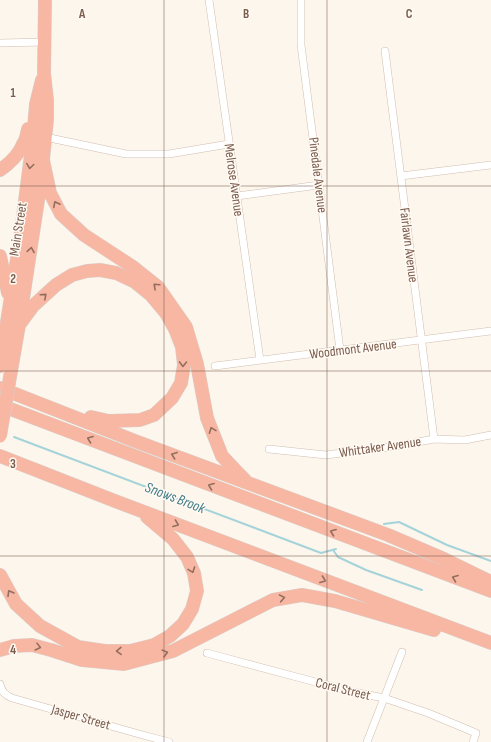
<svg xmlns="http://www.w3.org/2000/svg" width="491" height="742" viewBox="0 0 491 742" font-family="'Sofia Sans Condensed',sans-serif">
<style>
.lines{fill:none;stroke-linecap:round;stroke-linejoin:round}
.stream{stroke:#a5d3da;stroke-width:2}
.street-casing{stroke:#d1beb0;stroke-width:8}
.highway-casing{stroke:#dad1cd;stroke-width:14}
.street{stroke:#fff;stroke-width:7}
.highway{stroke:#f7b7a3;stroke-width:13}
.highway-bridge-casing{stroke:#dad1cd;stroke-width:14;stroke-linecap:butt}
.highway-bridge{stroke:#f7b7a3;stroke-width:13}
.oneway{stroke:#936e5e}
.grid{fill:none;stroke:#7a5c4d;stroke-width:1;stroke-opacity:0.55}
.labels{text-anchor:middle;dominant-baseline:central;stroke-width:3;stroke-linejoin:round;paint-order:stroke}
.street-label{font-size:14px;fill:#7a5c4d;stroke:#fffaf3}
.water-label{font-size:15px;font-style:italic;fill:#437c86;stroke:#fffaf3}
.grid-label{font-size:13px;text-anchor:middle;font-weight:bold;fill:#7a5c4d;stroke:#fffaf3;stroke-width:3;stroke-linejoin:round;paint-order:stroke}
</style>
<rect width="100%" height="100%" fill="#fdf6ec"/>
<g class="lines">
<path class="stream" d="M14,437L321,553L336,549
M384,524L399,522L447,545L491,561
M333,550L338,557L366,570L422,590"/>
<g class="street-casing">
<path id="street" d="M209,0L260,360
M301,0V45L340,350
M0,43L45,42
M385,51L434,439
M45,137L126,154H169L229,144
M401,176L491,165
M237,196L319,185
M215,366L491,331
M269,449L326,455L397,446L434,439L465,440L491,435
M207,653L353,692L384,698L428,713L476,733L473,742
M0,684C2,692 5,695 12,698L139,734L169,742
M367,742L402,652"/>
</g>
<g class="highway-casing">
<path id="highway" d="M43,160L50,193L61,214L84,235L133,267L158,287L186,327L197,364L207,418L222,456L238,473L245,480
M0,170C9,164 19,154 23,144C26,140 27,134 28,129
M0,256L8,293
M19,325L33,306L45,295L56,285L72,275L87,271L100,270L116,273L135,282L151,295L166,313L175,329L182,347L184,365L181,383L172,398L154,415L140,420L109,421L91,417
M0,366L20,240L33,139L36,104L42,80
M11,371L19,325L40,187L43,160L47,119V100L44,73L45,0
M0,388L135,441L388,535L444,559L491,582
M0,405L491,591
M0,456L115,501L491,643
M0,575L16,604L40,626L78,647L105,651H130L154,645L170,636L183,624L192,609L197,591L194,573L187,557L173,539L147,517
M0,650L14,646L32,645L51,650L82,660L124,664L173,651L273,600L302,595L335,601L434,630"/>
</g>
<use href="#street" class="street"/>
<use href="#highway" class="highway"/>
<g class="highway-bridge-casing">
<path id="highway-bridge" d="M0,436L11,371"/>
</g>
<use href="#highway-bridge" class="highway-bridge"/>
</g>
<defs><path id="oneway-chevron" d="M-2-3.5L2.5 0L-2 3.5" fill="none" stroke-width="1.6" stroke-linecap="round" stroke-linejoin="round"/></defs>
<g class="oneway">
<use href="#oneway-chevron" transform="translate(30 166) rotate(98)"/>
<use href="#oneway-chevron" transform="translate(56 204) rotate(-117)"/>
<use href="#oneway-chevron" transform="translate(31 250) rotate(-81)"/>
<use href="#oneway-chevron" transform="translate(156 286) rotate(-137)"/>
<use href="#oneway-chevron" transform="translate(44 296) rotate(-42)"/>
<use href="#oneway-chevron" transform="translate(183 364) rotate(91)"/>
<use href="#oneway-chevron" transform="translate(212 430) rotate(-111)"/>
<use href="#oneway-chevron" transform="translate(90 439) rotate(-159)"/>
<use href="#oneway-chevron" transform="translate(174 455) rotate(-160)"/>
<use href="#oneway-chevron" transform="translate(211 486) rotate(-159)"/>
<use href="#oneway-chevron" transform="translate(176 524) rotate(21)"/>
<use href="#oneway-chevron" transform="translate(333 532) rotate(-159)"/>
<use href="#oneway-chevron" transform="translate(192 570) rotate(70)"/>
<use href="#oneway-chevron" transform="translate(455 578) rotate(-159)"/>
<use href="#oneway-chevron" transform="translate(323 580) rotate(21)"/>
<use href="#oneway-chevron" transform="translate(10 593) rotate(-120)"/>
<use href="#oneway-chevron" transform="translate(282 598) rotate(-10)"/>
<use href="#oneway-chevron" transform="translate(38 647) rotate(14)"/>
<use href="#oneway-chevron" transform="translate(119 651) rotate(179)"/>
<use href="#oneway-chevron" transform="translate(165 653) rotate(-15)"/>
</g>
<path class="grid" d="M164,0V742M327,0V742M0,186H491M0,371H491M0,556H491"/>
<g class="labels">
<g class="street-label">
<text transform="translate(318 175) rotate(83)">Pinedale Avenue</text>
<text transform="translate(234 180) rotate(82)">Melrose Avenue</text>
<text transform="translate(18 229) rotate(-81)">Main Street</text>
<text transform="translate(409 245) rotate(83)">Fairlawn Avenue</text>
<text transform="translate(353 349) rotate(-7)">Woodmont Avenue</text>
<text transform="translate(380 447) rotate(-8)">Whittaker Avenue</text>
<text transform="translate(343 689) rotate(14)">Coral Street</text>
<text transform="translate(81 717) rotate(16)">Jasper Street</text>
</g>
<g class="water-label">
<text transform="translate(175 498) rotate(21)">Snows Brook</text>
</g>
</g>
<g class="grid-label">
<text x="82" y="18">A</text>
<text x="246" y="18">B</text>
<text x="409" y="18">C</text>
<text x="13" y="97">1</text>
<text x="13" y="283">2</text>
<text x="13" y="468">3</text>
<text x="13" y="654">4</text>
</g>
</svg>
